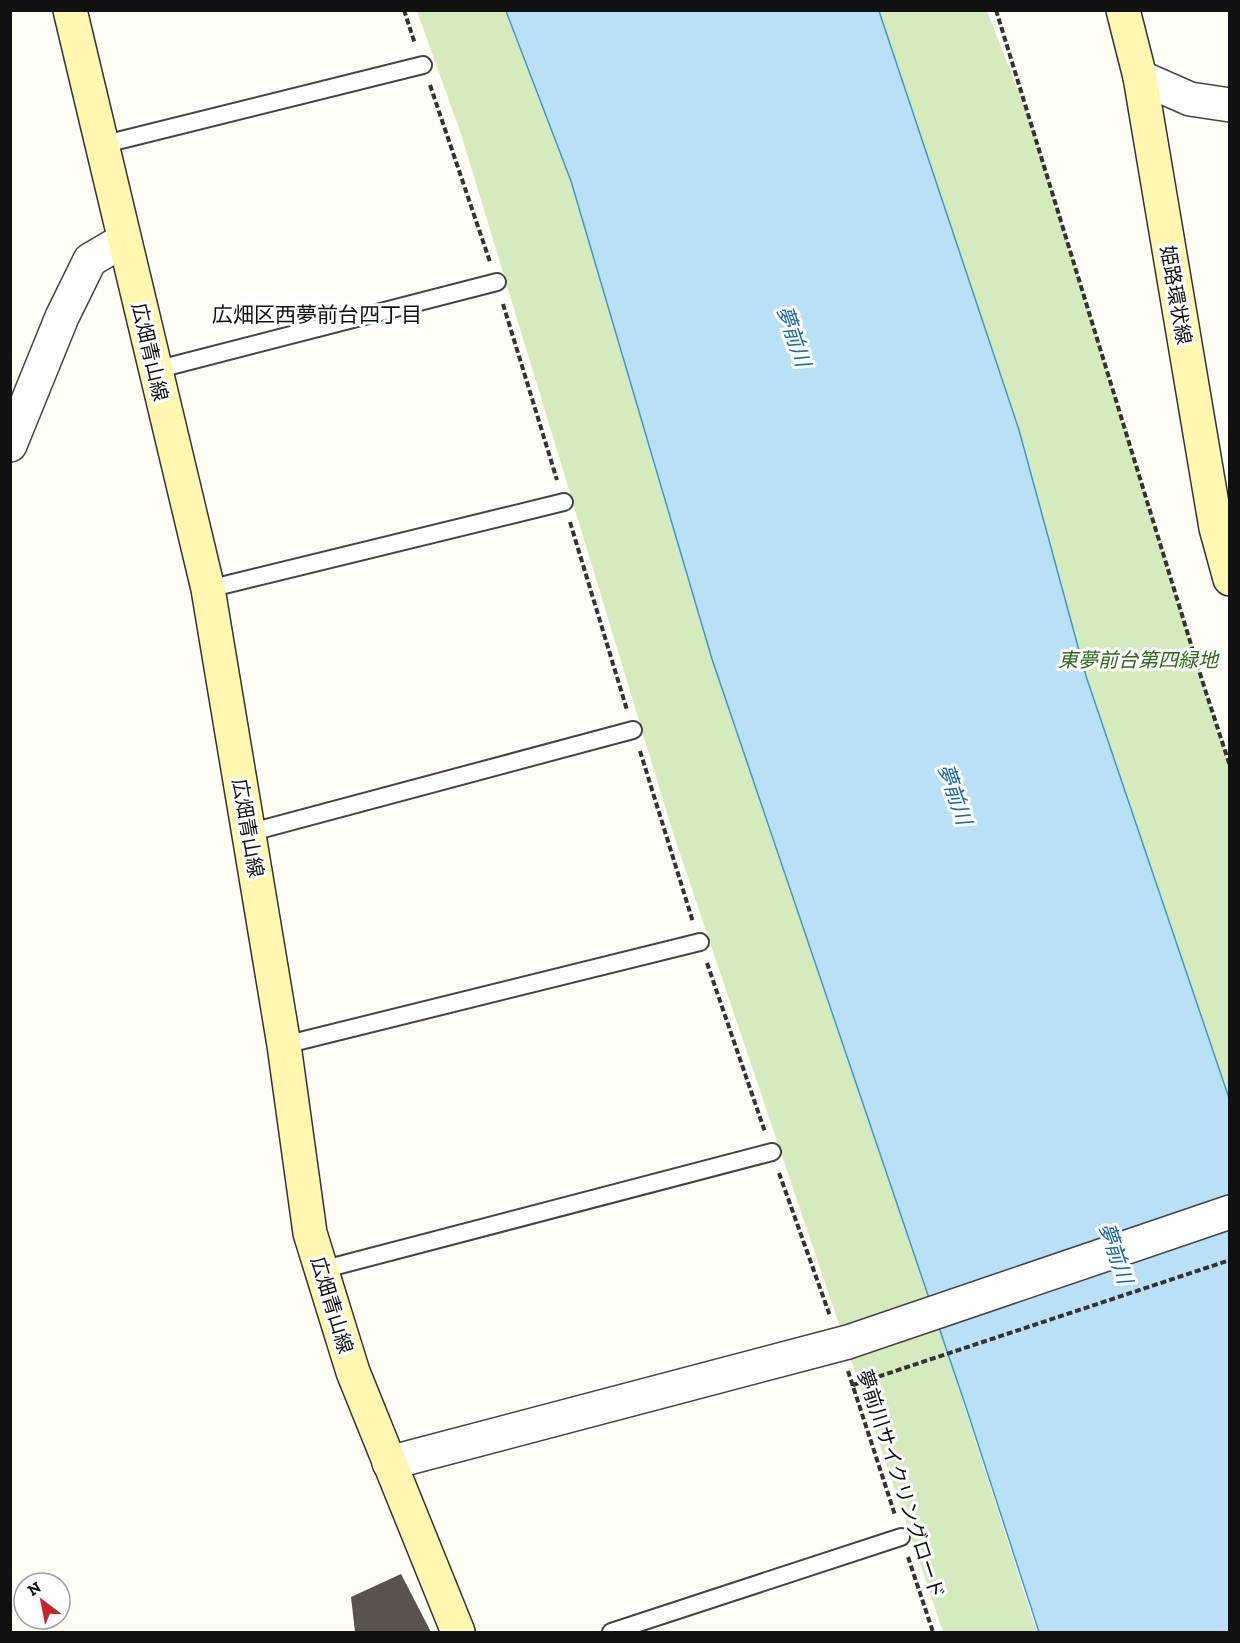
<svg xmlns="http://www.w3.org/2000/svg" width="1240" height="1643" viewBox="0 0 1240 1643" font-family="'Zilla Slab','Noto Sans JP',serif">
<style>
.green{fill:#d5ebbd}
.water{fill:#b9e0f7;stroke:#3f96cf;stroke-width:1.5}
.building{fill:#5a524d}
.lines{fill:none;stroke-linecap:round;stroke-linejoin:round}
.service-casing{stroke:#444;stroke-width:20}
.minor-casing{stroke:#444;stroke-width:36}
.tertiary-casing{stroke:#444;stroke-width:36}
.secondary-casing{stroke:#333;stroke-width:36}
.path{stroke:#333;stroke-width:4;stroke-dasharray:6 3;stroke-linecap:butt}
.service{stroke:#fff;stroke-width:16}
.minor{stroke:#fff;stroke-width:33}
.tertiary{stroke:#fff;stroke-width:33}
.secondary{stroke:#fff6b0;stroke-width:33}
.labels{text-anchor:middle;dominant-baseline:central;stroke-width:6;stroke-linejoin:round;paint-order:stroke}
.street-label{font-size:20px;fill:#111;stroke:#fff}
.park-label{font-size:20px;font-style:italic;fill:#2f6b1f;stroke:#fff}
.neighbourhood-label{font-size:21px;fill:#111;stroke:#fff}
.water-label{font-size:21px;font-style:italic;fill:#1768a6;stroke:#fff}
</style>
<rect width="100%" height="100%" fill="#fffdf5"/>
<path class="green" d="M417,11H506L571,181L763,808L937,1321L1037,1632H943L674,836L461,134Z
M879,11H987L1034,131L1229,768V1099L1086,676Z"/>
<path class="water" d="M506,11H879L1019,430L1086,676L1229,1098V1632H1039L966,1407L712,659L571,181Z"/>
<path class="building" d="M401,1574L431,1632H355L351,1597Z"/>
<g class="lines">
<g class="service-casing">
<path id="service" d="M101,145L423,65
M155,370L497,282
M208,589L564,502
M248,833L633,730
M284,1045L700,942
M321,1270L772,1152
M611,1632L901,1537"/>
</g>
<g class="minor-casing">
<path id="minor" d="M1140,77L1190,99L1230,105
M389,1463L848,1342L1230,1212"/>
</g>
<g class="tertiary-casing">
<path id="tertiary" d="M10,445L62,317L90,260L124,240"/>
</g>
<g class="secondary-casing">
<path id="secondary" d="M70,10L208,589L284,1045L310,1233L353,1372L458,1632
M1123,10L1140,77L1216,528L1230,579"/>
</g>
<path class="path" d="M404,10L415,44
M996,10L1202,680L1230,766
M430,85L490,262
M503,304L557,480
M570,522L627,710
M640,751L693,922
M707,963L765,1132
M779,1173L830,1316
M848,1371L895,1515
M853,1385L1230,1260
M908,1557L933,1632"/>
<use href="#service" class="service"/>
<use href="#minor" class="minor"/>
<use href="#tertiary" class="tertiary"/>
<use href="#secondary" class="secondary"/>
</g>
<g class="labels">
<g class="street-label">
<text transform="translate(1176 295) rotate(80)">姫路環状線</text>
<text transform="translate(150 352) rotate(77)">広畑青山線</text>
<text transform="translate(248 828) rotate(80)">広畑青山線</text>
<text transform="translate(332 1305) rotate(73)">広畑青山線</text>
<text transform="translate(901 1484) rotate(72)">夢前川サイクリングロード</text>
</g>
<g class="park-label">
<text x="1138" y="660">東夢前台第四緑地</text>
</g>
<g class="neighbourhood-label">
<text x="317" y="314">広畑区西夢前台四丁目</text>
</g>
<g class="water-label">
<text transform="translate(794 336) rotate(71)">夢前川</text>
<text transform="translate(955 794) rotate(71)">夢前川</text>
<text transform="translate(1116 1253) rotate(71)">夢前川</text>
</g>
</g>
<rect width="1240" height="1643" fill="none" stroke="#111111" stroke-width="24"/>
<g transform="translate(42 1601) rotate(328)"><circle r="28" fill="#ffffff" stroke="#a0a0a0" stroke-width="1.5"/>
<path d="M0-4.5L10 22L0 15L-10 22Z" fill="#c4262e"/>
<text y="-9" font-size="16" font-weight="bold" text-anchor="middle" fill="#111111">N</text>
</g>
</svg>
